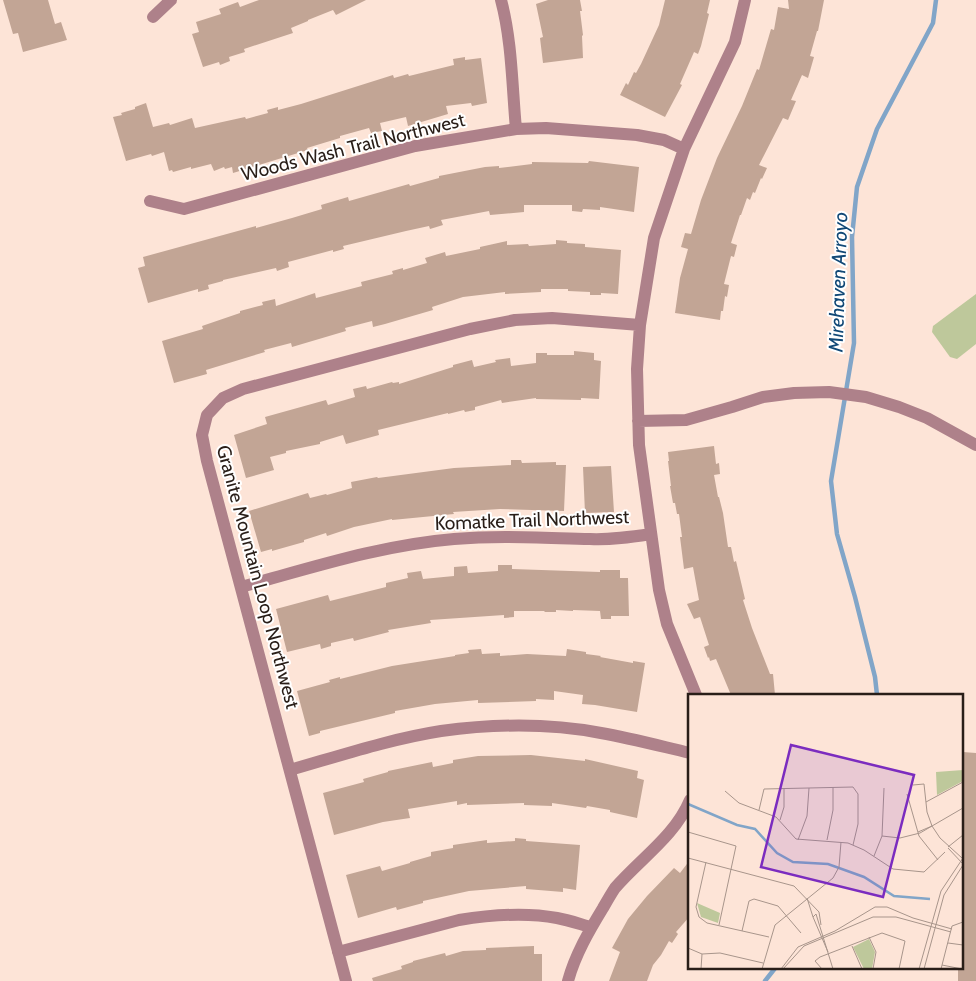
<svg xmlns="http://www.w3.org/2000/svg" width="976" height="981" viewBox="0 0 976 981" font-family="Cabin,sans-serif">
<style>
.green{fill:#bec89b}
.lines{fill:none;stroke-linecap:round;stroke-linejoin:round}
.stream{stroke:#81a5c8;stroke-width:4.5}
.building{fill:#c2a595}
.minor{stroke:#ae818a;stroke-width:12}
.labels{text-anchor:middle;dominant-baseline:central;stroke-width:4;stroke-linejoin:round;paint-order:stroke}
.street-label{font-size:19px;fill:#291e18;stroke:#fff}
.water-label{font-size:20px;font-style:italic;fill:#114876;stroke:#fff}
.inset-river{fill:none;stroke:#81a5c8;stroke-width:2.5}
.inset-road{fill:none;stroke:#a8958b;stroke-width:1}
.view{fill:#7b2cbf;fill-opacity:0.15;stroke:#7b2cbf;stroke-width:2.5}
.inset-edge{fill:none;stroke:#291e18;stroke-width:2.5}
</style>
<rect width="100%" height="100%" fill="#fde4d7"/>
<path class="green" d="M976,294V344L957,359L950,357L932,332L933,326Z"/>
<g class="lines">
<path class="stream" d="M877,695L875,677L855,597L837,534L831,481L854,343L852,237L857,187L877,129L933,23L936,0
M765,981L776,967"/>
</g>
<path class="building" d="M3,0H48L55,24L61,22L67,40L23,52L18,33L13,34Z
M259,0H366L336,15L333,10L308,20V21L291,28L293,33L244,49L245,52L229,57L230,61L220,65L219,62L203,67L192,34L199,32L196,22L221,14L219,9L238,2L240,7Z
M548,0H580L582,11H580L583,35L582,36L583,58L543,63L540,38L543,37L536,4Z
M665,0H710L707,13L709,14L701,46L698,54L694,52L680,84L682,85L665,117L620,95L626,83L628,85L634,72L636,73L641,64L659,25Z
M788,0H824L818,31H817L810,56L814,57L808,78L802,75L791,100L796,101L788,120L783,118L759,165L767,168L762,179L761,178L755,193L753,192L750,200L747,198L741,215H740L731,243L737,245L734,257L731,256L724,284L729,285L727,297L725,296L723,311H721L720,320L675,313L680,278L688,249L681,247L685,233L691,234L701,200L717,158L742,106L757,69L759,70L771,29L774,30L778,7L789,9Z
M465,57V60L481,58L487,103L472,106L471,103L446,106L448,114L408,126L406,117L380,123L382,131L371,133L369,128L340,136V138L307,148L308,150L233,173L232,167L225,169L224,167L214,171L211,164L191,169V167L173,172L172,170L169,171L164,152L152,156L151,154L126,161L113,117L122,115L121,113L135,109V107L146,103L153,127L169,123L170,125L192,118L195,128L245,117L246,119L268,113L267,110L278,107V110L301,104L393,75L394,78L408,74L409,76L454,65L453,59Z
M589,161L639,167L634,212L600,207V210L583,209L582,212L572,211V205H524V212L490,215L489,211L441,220L443,225L430,229L429,226L406,231L343,246L344,249L333,252V250L288,262L289,267L277,271L276,268L223,280V281L208,285L209,289L198,292V289L148,303L138,268L145,266L143,257L256,226V228L292,218L322,209L321,205L348,197L349,201L409,184L410,186L439,178V176L485,167L499,166V168L532,164V162L588,163Z
M556,240L567,241V243L585,244V247L621,250L618,294L601,293V295H590V292L568,291V289H541V292L505,294V292L463,297L432,307L433,310L385,324L373,327L372,321L345,328L346,331L292,347L291,343L264,350L265,352L206,370L207,374L174,383L162,341L203,329L202,326L240,313V311L263,305L262,302L275,299L276,306L315,293L316,298L362,286L361,282L393,274L392,271L403,268V270L427,263L425,258L445,252L446,256L480,249V247L507,241V245L528,244L529,246L556,244Z
M574,351L594,353V360L601,361L599,399L581,398V400L536,399V398L502,403L501,400L475,407V410L465,412L464,410L448,414V413L378,430L379,435L346,444L343,435L320,442V444L286,451V453L270,457L274,470L246,478L234,435L267,424L265,417L326,400L328,405L355,397L353,389L366,386L367,389L392,382L393,383L399,382V384L453,367V365L472,360L474,367L496,362L495,360L510,358L511,366L536,363V353H547V355H574Z
M714,446L716,464L719,463L720,474L714,475L718,497H719L723,513L728,547H731L734,562L736,561L745,599L743,600L752,628L770,674H773L775,695H731L716,659L710,661L709,657L708,658L704,647L709,645L700,617L694,619L687,604L699,600L693,567L684,569L680,537H682L679,514H677L675,503H673L670,486H671L668,461H669L668,452Z
M511,460H521L522,463L556,462V465H566L564,511L500,509L453,512L454,514L392,520V519L354,527L327,536L326,533L304,540V542L272,551V549L261,552L249,511L308,493L310,498L326,494L327,495L352,488L351,482L377,477L378,478L454,468L511,465Z
M611,466L614,512L585,513L583,467Z
M498,565H512V569L600,572V570H620V578H628L629,616H611V619H601L600,611L573,610V611L556,610V612H544L545,611H514V617L504,618V615L430,620L431,623L388,630L389,632L354,641L353,638L331,643V646L321,649L320,644L287,652L276,609L328,595L330,601L386,587V583L408,578L407,573L421,571L423,579L454,576V567L467,566L468,573L498,571Z
M481,649L482,654L500,653V656L527,654L566,656L567,649L586,652V654L601,656L600,657L633,663V661L645,663L637,712L595,705L582,704L583,695L554,691V700L536,699V701L478,703V700L435,704L395,711V713L320,731V733L309,736L297,691L330,682L329,680L340,677V679L392,666L455,656V655L469,653L468,650Z
M963,752L976,753V981H958V970H960V967H962Z
M531,755L585,761V759L638,771L637,778L644,780L637,818L610,812V810L587,806L586,808L552,803V806L524,805V803L467,805V803L457,805V801L408,809L410,818L383,822L334,835L323,793L364,782L363,779L388,772V771L432,762L433,767L453,763V760L478,756Z
M515,838L526,839V841L580,845L576,890L563,888V892L526,889V886L469,891L423,901V903L397,910L396,907L358,918L346,875L380,866L382,871L410,863V862L431,856V852L453,848V845L487,840V843L515,841Z
M690,860V916L676,932L678,934L672,943L669,941L661,955L653,965L647,981H609L620,952L612,948L628,919L647,896L674,868L680,873Z
M534,946V954H542V981H373L372,978L402,969L401,966L413,962V961L445,953L446,956L463,951L486,950V948Z"/>
<g class="lines">
<path class="minor" d="M501,0C512,41 512,86 516,129
M153,17L171,0
M150,201L184,209L415,146L516,129L546,128L637,135L664,140L684,149
M638,421L686,420L732,407L763,397L794,393L829,392L866,397L899,407L927,418L976,445
M241,587C311,568 381,545 454,539C500,535 545,538 590,539C611,540 631,537 651,534
M696,695L667,624L659,590L639,445L637,369L640,325L654,238L684,149L735,42L745,0
M290,770C339,756 390,739 441,731C493,724 549,723 601,733C630,738 660,746 690,753
M338,952L459,920C490,915 525,912 557,918C568,920 580,924 591,927
M346,981L207,461L202,435L207,415L223,398L243,389L470,329L515,320L552,318L640,325
M568,981C575,955 589,931 603,908C607,901 611,894 615,888C640,859 675,836 690,800"/>
</g>
<g class="labels">
<g class="street-label">
<text transform="translate(353 147) rotate(-14)">Woods Wash Trail Northwest</text>
<text transform="translate(532 520) rotate(-2)">Komatke Trail Northwest</text>
<text transform="translate(258 577) rotate(75)">Granite Mountain Loop Northwest</text>
</g>
<g class="water-label">
<text transform="translate(838 282) rotate(-88)">Mirehaven Arroyo</text>
</g>
</g>
<g transform="translate(688 694)">
<rect width="275" height="275" fill="#fde4d7"/>
<path d="M275,76V87L249,101L248,78ZM9,209L32,219L30,229L13,223ZM181,245L187,258L184,275H176L165,253Z" fill="#bec89b"/>
<path class="inset-river" d="M0,110L49,131L67,135L89,159L105,168L140,170L176,183L206,202L242,205"/>
<path class="inset-road" d="M225,91L236,90L239,118L244,132L252,144L274,164M37,97L51,109L88,123L108,145L160,149L176,156L205,175L236,178L257,158M219,100L231,142L250,166M238,108L275,88M71,116L76,95L165,93L170,100V130L165,151M92,126L96,113V94M0,138L48,152L31,231M230,138L244,132M194,142L212,144L232,139L275,114M110,146L119,122L121,94M139,146L145,116V93M260,153L275,141M260,154L275,170M186,162L194,142L196,94M0,164L106,192L131,218L133,231M18,168L8,213L11,223L19,229L81,243M119,204L125,223M128,220L145,275M128,220L125,223L140,258M54,237L61,207L66,205L90,212L113,239M181,243L188,258L185,275M260,249L275,251M164,252L174,275M0,254L14,260L32,259L75,269M254,271L274,275M13,275L14,260M74,275L87,231L145,184L151,173L153,148M93,275L110,253L147,237L187,213H199L225,224L264,235M95,275L116,252L185,223H208L263,238M134,275L127,267L132,263L194,239L217,247L211,275M231,275L253,197L275,164M236,275L256,201L275,171M253,275L264,232L275,228"/>
<path class="view" d="M103,51L226,81L195,203L73,173Z"/>
<rect width="275" height="275" class="inset-edge"/>
</g>
</svg>
